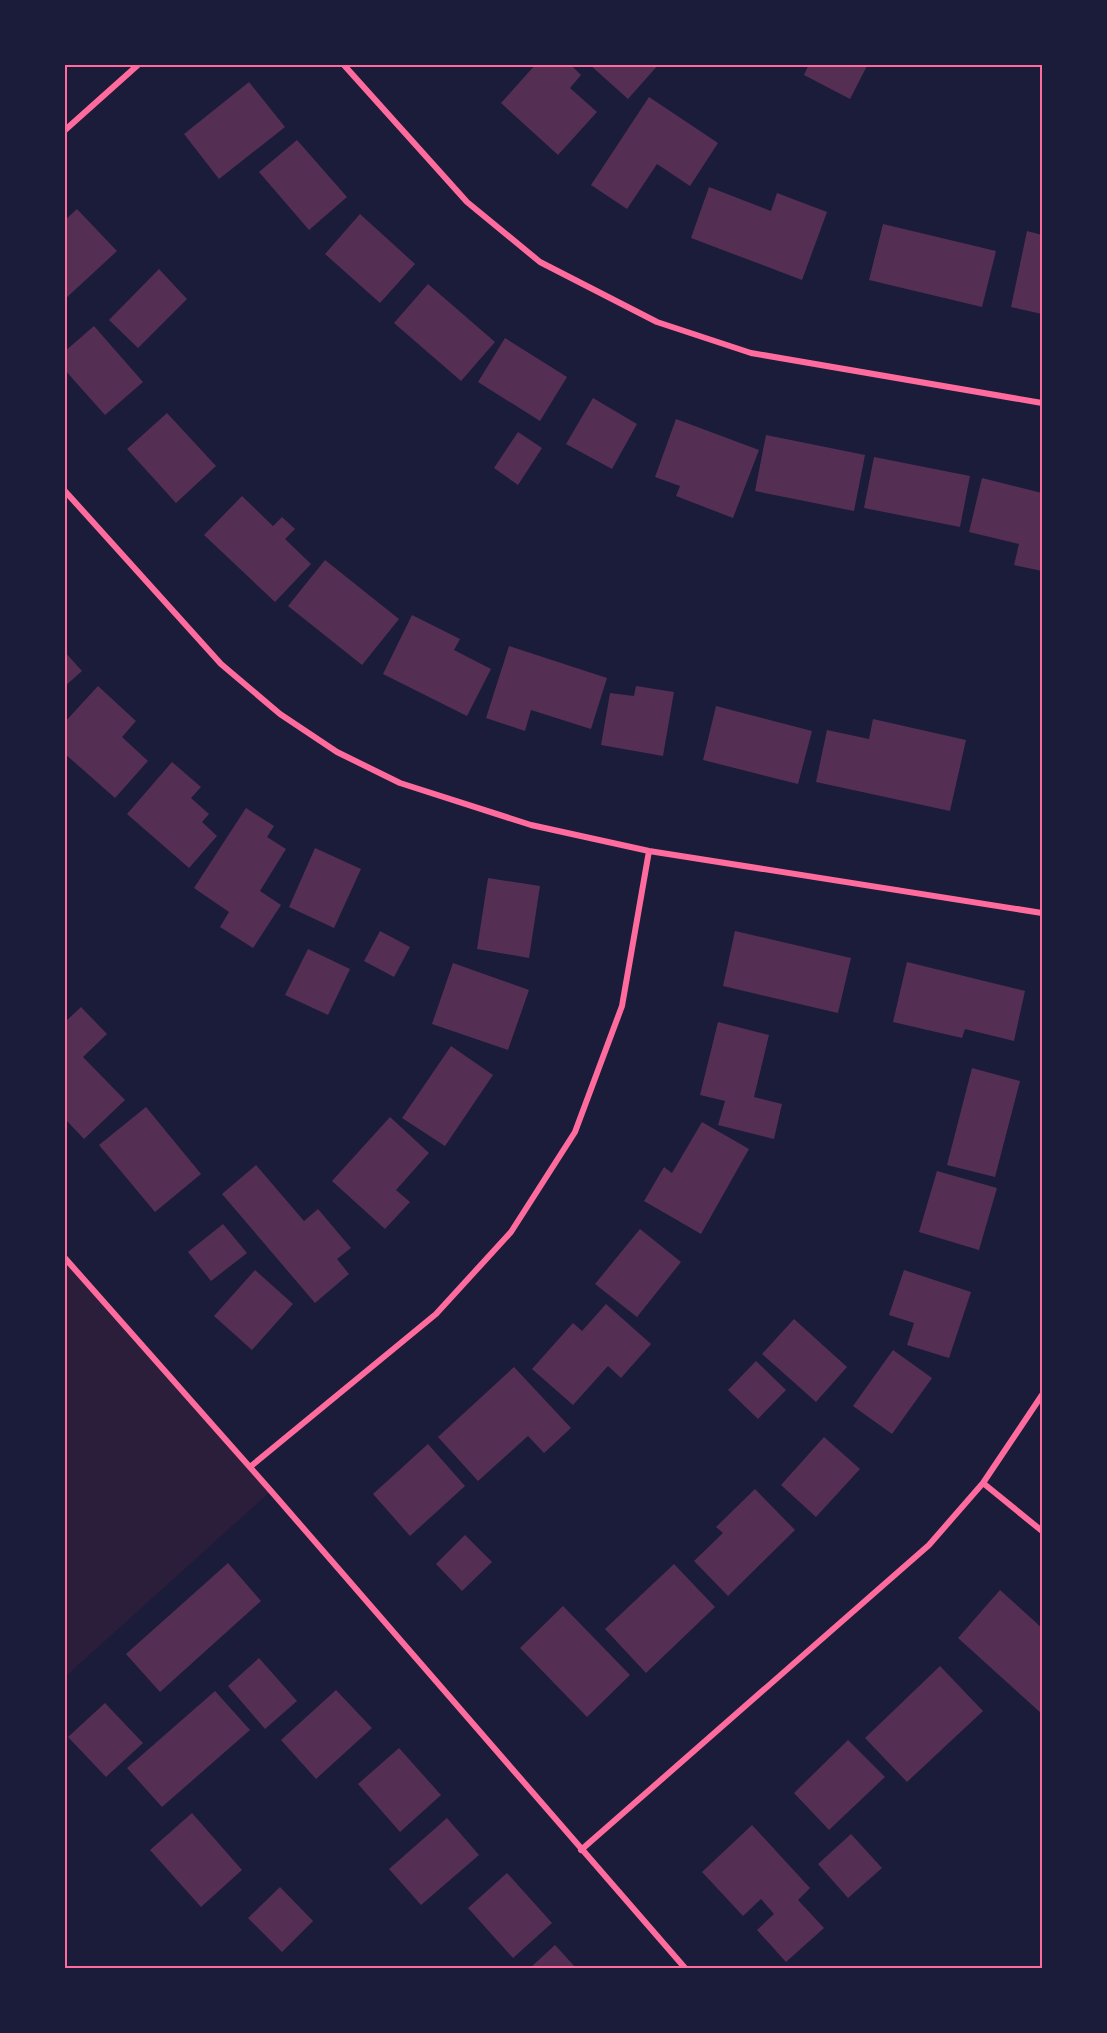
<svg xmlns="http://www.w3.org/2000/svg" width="1107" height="2033" viewBox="0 0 1107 2033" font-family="'Noto Sans',sans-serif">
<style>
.green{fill:#2a1e3b}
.building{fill:#542f53}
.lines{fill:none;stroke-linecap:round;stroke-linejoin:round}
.minor{stroke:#ff6b9d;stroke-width:6}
.neatline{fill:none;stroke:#ff6b9d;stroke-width:2}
</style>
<rect width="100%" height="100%" fill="#1b1b3a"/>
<path class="green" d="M64,1256L271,1491L65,1677H64Z"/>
<path class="building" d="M536,64H570L581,75L570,88L597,112L558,155L501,103Z
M589,64H659L628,99Z
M809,64H868L850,99L804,75Z
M249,82L285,127L219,179L184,134Z
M649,97L718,143L690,186L657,164L627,209L591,185Z
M297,140L347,197L309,230L259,172Z
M709,187L771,211L777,193L827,212L802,280L691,238Z
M77,209L117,251L64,300V221Z
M360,214L415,264L380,303L325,254Z
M883,224L996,251L982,307L869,280Z
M1027,231L1042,235V314L1011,307Z
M159,269L187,299L138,348L109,320Z
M428,284L495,342L461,381L394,323Z
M94,326L143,382L105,415L64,369V352Z
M505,338L567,377L540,421L478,382Z
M593,398L637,424L612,469L566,444Z
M167,413L216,466L176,503L127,449Z
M676,419L759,450L733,518L676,496L680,486L655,477Z
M518,432L542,448L518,485L494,468Z
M766,435L865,455L854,511L755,491Z
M874,457L970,476L960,527L864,508Z
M982,478L1042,493V571L1014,565L1019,544L969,532Z
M242,496L273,526L282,517L295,529L285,539L311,564L275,602L204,535Z
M325,560L399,619L362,665L288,606Z
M412,615L460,639L454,650L491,669L467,716L383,674Z
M509,646L607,678L591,729L531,710L525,731L486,718Z
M64,651L82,671L64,687Z
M98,686L136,721L122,737L148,761L115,798L64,753V723Z
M636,686L674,692L663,756L601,745L610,693L634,696Z
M716,706L812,731L798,784L703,760Z
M873,719L966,740L950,811L816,782L827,730L869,739Z
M172,762L201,787L191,798L209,814L202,822L217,836L189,868L127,814Z
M246,808L274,826L267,837L286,849L260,891L281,905L253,948L220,927L229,912L194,888Z
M315,848L361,869L334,928L289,907Z
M488,878L540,886L529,958L477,949Z
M380,931L410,947L394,977L364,961Z
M735,931L851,958L838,1013L723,986Z
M308,949L350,969L328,1015L285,995Z
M907,962L1025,991L1014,1041L965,1029L962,1038L893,1022Z
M453,963L529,990L508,1050L432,1024Z
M81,1007L107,1034L83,1057L125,1100L84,1139L64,1118V1023Z
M718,1022L769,1035L754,1097L782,1104L774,1139L718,1125L725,1101L700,1095Z
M451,1046L493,1075L445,1146L402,1118Z
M972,1068L1020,1081L995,1177L947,1165Z
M146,1107L201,1174L155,1212L99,1145Z
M390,1117L429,1153L396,1190L410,1202L385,1229L332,1181Z
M702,1122L749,1149L701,1234L644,1201L664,1167L672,1173Z
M256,1165L304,1221L318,1209L351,1248L337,1259L349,1274L315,1303L222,1194Z
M937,1171L997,1188L979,1250L919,1232Z
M223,1224L247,1253L211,1281L188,1252Z
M640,1229L681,1262L637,1317L595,1284Z
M255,1270L293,1304L252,1350L214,1316Z
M904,1270L971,1292L949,1358L907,1345L914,1323L889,1315Z
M606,1304L651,1344L621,1378L608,1366L573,1405L532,1369L573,1323L582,1331Z
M794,1319L847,1367L816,1402L762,1354Z
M893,1350L932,1378L892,1434L853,1406Z
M756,1361L786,1390L758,1419L728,1390Z
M514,1367L571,1428L544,1453L528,1436L478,1481L438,1437Z
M824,1437L860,1469L816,1517L781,1485Z
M428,1444L465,1486L410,1536L373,1494Z
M755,1489L795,1530L728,1596L694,1561L723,1533L716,1527Z
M465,1535L492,1562L462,1591L436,1564Z
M228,1563L261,1601L160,1692L126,1654Z
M674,1564L715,1607L646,1673L605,1629Z
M1000,1590L1042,1628V1714L958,1638Z
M563,1606L630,1675L587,1717L520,1648Z
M259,1658L297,1701L265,1729L228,1686Z
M940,1666L983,1711L907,1782L865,1738Z
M336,1690L372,1728L316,1779L281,1740Z
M215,1691L250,1730L162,1807L127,1768Z
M105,1703L143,1743L106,1777L68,1737Z
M848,1740L885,1777L829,1830L794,1793Z
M399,1748L441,1795L400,1832L358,1784Z
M192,1813L242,1870L201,1907L150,1850Z
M447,1818L479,1855L421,1905L389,1869Z
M752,1825L810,1888L798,1900L824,1928L786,1962L757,1930L774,1914L761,1899L743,1916L702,1872Z
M851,1834L882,1868L848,1898L818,1864Z
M507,1873L552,1923L513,1958L468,1908Z
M280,1887L313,1921L282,1952L248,1918Z
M555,1945L576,1968H530Z"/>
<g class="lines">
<path class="minor" d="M343,64L467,202L540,262L657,322L751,353L1042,403
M64,131L139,64
M64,490L221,664L280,714L337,752L400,783L531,825L649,851L1042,913
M64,1257L271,1491L685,1968
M250,1467L436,1314L511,1232L575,1132L622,1006L649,851
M983,1483L1042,1531
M581,1850L929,1545L983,1483L1042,1395"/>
</g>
<rect width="1107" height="2033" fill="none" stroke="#1b1b3a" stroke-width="132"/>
<rect x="66" y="66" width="975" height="1901" class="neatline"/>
</svg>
